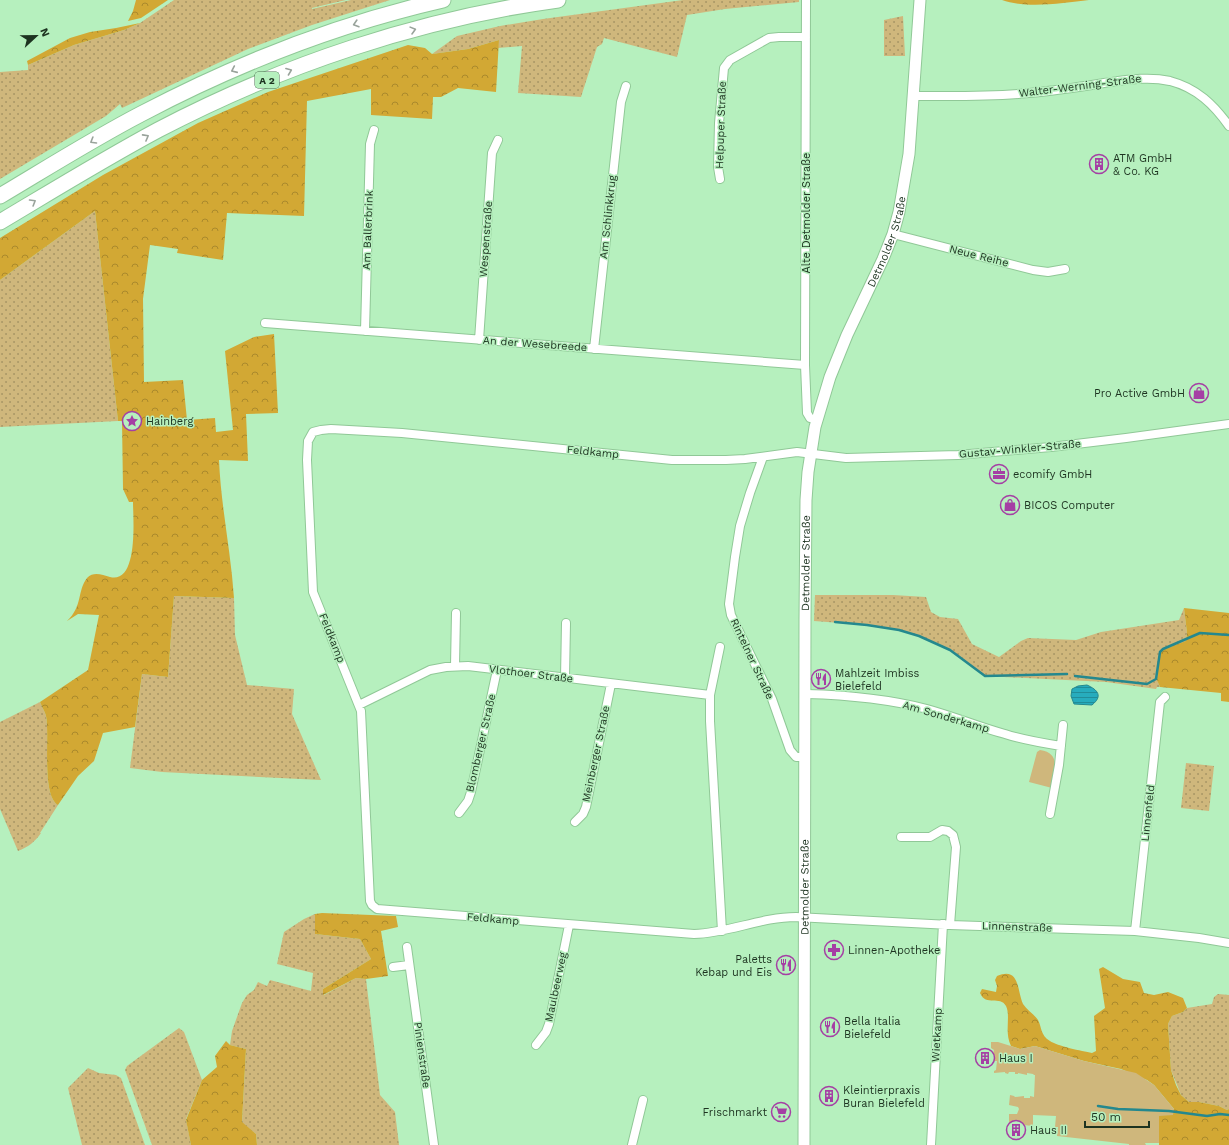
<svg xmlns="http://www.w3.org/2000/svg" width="1229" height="1145" viewBox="0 0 1229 1145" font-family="'Work Sans',sans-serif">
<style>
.grass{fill:url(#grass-dots)}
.forest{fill:url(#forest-crowns)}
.park{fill:#cfb77c}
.water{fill:url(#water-rules);stroke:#24888e}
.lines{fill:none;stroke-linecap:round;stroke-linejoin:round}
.stream{stroke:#24888e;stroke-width:2.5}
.street-casing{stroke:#90c897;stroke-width:10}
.secondary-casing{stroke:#90c897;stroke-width:13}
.highway-casing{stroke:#90c897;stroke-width:17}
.street{stroke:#fff;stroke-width:8}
.secondary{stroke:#fff;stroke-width:11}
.highway{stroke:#fff;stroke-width:15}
.oneway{stroke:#99a39b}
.labels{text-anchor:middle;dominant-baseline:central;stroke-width:3;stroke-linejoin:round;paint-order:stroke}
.shield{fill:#b6f0be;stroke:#4b6c4f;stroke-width:1}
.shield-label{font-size:10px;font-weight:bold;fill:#1d3320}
.street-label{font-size:11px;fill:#1d3320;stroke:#b6f0be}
.poi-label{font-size:11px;fill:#1d3320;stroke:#b6f0be;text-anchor:start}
</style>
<defs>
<pattern id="grass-dots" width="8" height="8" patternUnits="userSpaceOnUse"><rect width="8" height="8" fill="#cfb77c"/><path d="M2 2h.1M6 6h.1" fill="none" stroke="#a79565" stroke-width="1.8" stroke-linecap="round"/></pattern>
<pattern id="forest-crowns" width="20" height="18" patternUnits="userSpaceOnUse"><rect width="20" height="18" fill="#d2a834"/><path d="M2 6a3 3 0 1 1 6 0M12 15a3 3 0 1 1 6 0" fill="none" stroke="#aa892c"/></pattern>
<pattern id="water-rules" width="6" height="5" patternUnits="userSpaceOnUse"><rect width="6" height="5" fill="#27acbd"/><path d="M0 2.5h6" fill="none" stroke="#218d99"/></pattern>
</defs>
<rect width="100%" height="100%" fill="#b6f0be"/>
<path class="grass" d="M174,0H346L312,8V9L351,0H390L312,25L248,49L122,108L120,104L106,116L0,179V72L28,70V65L74,45L124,30L140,23Z
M683,0H799V2L725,9L687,15L677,57L604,38L602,44L597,47L581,97L518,93L522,46L498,48L499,40L468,49L432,54L457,36L500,26L543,19Z
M903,16L905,56H884V20Z
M95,211L118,421L0,427V280Z
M815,595H893L926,597L931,612L940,617L958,619L972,644L999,657L1021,641L1028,638L1076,640L1101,632L1179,620L1184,608L1187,633L1186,641L1157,679L1160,687H1157L1156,689L1106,682L985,676L950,649L919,636L899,630L867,625L814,621Z
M174,596L234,598L235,635L247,685L294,689L292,714L321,780L162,772L130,768L142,674L168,677Z
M40,702C42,707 45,712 46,716C50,735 41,795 58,805L40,833H41C35,842 28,847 18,851L0,809V722Z
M1186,763L1214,766L1209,811L1181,808Z
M315,914V934L360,939L371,959L323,989L324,995L356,978L366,979L380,1095L395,1112L399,1145H257L256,1134L242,1123L246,1049L230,1045L232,1031L242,1003L247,995L254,990L258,982L267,986L270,980L311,991L313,973L277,964L284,932L304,919Z
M1218,994L1229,995V1109L1227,1110L1219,1106L1199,1102H1189L1181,1095L1171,1070L1168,1024L1172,1016L1183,1012L1187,1008L1212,1004L1214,997Z
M179,1028L184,1032L202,1080L186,1119L191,1145H152L125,1070L127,1066Z
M88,1068L99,1073L116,1075L121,1078L145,1145H82L68,1088Z"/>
<path class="forest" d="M136,0H168L141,18L128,21L133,11Z
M1002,0H1089C1063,3 1027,9 1002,0Z
M140,23L124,30L74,45L28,65L27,61L70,38L90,32L116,28Z
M499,40L496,92L458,88L441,97H433L432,119L371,115V89L307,101L304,216L227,213L223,260L177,253L178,249L150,245L143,299L144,382L183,380L187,420L215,418L216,432L233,430L225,351L254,337L274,334L278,413L246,414L248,461L219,460C221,507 231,552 234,598L174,596L168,677L142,674L135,727L103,733L94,761L78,776L58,805C41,795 50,735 46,716C45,712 42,707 40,702L88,670L99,615L78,614L67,621C83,606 77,591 87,578C94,571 102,575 110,577C139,584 133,517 133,502H129L123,489L122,421H118L95,211L0,280V238L103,175L198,123L268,92L408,45L425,48L432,54L468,49Z
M1184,608L1229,613V702L1221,701V693L1160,687L1157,680L1160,651L1186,641L1187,633Z
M322,913L396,916L398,927L381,931L388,976L366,979L356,978L323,995V989L371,959L360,939L315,934V914Z
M1103,967L1123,979L1140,982L1144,993L1154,995L1168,992L1183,998L1187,1008L1183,1012L1172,1016L1168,1024L1171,1070L1176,1085L1181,1095L1189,1102H1199L1219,1106L1227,1110L1229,1109V1145H1159V1143H1148L1155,1117L1174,1109L1154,1085L1147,1080L1121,1069L1084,1061L1035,1046L1020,1049L1011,1046C1004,1032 1011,1016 1006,1006C1000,995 986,1007 980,993L982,989L996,992L997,986L995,980L997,976C1020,966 1017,991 1023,1004C1027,1010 1034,1014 1038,1020C1042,1027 1040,1035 1050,1041C1057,1046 1082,1051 1092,1053L1096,1051L1094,1016L1105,1008L1099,969Z
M226,1041L230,1045L246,1049L242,1122L256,1134L257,1145H191L186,1120L202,1080L217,1067L215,1056Z"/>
<path class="park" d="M1040,750C1062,753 1054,772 1052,788L1029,782L1037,752Z
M991,1042H998L1020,1049L1035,1046L1084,1061L1136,1073L1154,1085L1174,1109L1173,1115L1159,1116V1143H1145L1146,1145H1129V1144L1057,1136L1058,1127H1055L1056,1116L1033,1115V1126L1014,1124L1013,1126L1009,1125V1114H1017L1019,1109L1018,1107L1009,1105L1010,1095L1014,1096L1015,1097L1024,1096V1098H1030V1096L1034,1097L1035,1075H1034L1033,1074L1027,1073V1075L1018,1073V1074H1015V1072H1009L1008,1074L1005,1073V1072L994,1073V1071L996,1070L997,1061H990V1055L993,1054L994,1050L991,1048Z"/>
<path class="water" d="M1087,685C1098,690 1103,696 1092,705L1074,704L1071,696L1072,689L1078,686Z"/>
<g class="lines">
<path class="stream" d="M835,622L867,625L899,630L919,636L950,650L985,676L1067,674
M1075,676L1147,684L1156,679L1160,652L1163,649L1200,633L1229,635
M1098,1106L1118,1109L1169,1111L1207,1116L1220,1114L1229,1115"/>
<g class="street-casing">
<path id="street" d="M806,0L805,365L807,413L810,418L817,420
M914,96C952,96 991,97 1029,93C1054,91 1079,87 1104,83C1126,80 1148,76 1170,81C1197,88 1214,105 1229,126
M720,179L718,167L719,123L724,68L730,60L769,38L779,37H806
M893,234L1033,270L1048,272L1065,269
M265,323L805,365
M365,331L370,144L374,130
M479,340L492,153L498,140
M594,349L621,102L626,86
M1229,424L1126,438L1051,447L958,455L846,458L797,452L745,459L726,460H672L402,433L331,429L321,430L313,432L308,441L307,460L313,592L361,711L370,901L372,905L377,909L694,934C729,933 761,917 796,917L950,925L1135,931L1199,938L1229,943
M763,457L750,493L740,526L735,557L729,604L731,615L772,699L790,750L796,757H806
M720,647L710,695V721L722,931
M455,666L456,613
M565,678L566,623
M806,694C846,695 888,699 927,709C953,716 979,727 1005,734C1023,740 1042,743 1061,746
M359,705L430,670L446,667L468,666L710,695
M459,813L468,801L471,792L497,670
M1050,814L1059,765L1063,725
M575,822L583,814L586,807L611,684
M901,837H930L942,830L948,831L953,835L956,847L950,925
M1135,931L1160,702L1165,697
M407,947L434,1145
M393,967L409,965
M536,1045L546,1032L549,1024L569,925
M632,1145L643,1100
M931,1145L943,924"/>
</g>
<g class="secondary-casing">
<g id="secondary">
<path id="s1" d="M804,1145L805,620L806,500L808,472L815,427L830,377L847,335L883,259L893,234L899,212L909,154L920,0"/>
</g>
</g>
<g class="highway-casing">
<path id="highway" d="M0,196C47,168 93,139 141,114C236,64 338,24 443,0
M0,222C52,191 104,159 158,130C282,65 419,19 558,0"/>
</g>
<use href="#street" class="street"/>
<use href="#secondary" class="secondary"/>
<use href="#highway" class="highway"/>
</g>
<defs><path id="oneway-chevron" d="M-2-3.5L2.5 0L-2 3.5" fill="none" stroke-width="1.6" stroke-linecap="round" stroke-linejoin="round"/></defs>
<g class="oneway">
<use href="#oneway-chevron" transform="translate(356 24) rotate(163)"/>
<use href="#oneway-chevron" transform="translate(413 30) rotate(-15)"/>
<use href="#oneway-chevron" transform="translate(234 70) rotate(156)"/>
<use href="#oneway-chevron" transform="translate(289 71) rotate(-21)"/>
<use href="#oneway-chevron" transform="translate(146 137) rotate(-29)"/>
<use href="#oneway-chevron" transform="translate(93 141) rotate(149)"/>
<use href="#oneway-chevron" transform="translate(33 202) rotate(-31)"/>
</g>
<defs>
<g id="building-ring" transform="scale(1)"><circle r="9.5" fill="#b6f0be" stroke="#a53fa4" stroke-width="1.5"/><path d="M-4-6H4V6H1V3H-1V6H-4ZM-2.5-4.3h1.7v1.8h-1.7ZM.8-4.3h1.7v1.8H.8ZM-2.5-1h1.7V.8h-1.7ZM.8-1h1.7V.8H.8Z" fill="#a53fa4"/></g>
<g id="shop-ring" transform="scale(1)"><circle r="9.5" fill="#b6f0be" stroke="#a53fa4" stroke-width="1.5"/><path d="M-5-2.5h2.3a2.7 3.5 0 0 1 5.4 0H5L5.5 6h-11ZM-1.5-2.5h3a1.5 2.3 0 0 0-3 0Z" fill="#a53fa4"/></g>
<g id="sight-ring" transform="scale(1)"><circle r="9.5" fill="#b6f0be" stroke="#a53fa4" stroke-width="1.5"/><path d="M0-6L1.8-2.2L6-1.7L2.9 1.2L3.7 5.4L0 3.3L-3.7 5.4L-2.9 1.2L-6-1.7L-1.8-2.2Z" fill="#a53fa4"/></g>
<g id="office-ring" transform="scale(1)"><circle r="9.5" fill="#b6f0be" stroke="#a53fa4" stroke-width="1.5"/><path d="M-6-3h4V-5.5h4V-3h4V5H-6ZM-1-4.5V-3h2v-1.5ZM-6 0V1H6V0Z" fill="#a53fa4"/></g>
<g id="restaurant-ring" transform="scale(1)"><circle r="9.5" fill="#b6f0be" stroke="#a53fa4" stroke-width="1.5"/><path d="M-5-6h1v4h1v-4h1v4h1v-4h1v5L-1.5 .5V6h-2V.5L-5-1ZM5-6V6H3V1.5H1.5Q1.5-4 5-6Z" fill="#a53fa4"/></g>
<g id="pharmacy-ring" transform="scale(1)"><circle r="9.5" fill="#b6f0be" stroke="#a53fa4" stroke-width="1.5"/><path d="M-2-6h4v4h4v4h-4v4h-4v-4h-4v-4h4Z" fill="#a53fa4"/></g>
<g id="supermarket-ring" transform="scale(1)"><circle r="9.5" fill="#b6f0be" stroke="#a53fa4" stroke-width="1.5"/><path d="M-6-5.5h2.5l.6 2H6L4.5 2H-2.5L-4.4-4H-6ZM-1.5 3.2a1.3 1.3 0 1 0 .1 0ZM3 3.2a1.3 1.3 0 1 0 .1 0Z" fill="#a53fa4"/></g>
</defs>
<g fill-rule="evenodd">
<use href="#building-ring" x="1099" y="164"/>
<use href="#shop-ring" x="1199" y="393"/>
<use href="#sight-ring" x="132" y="421"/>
<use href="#office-ring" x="999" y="474"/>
<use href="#shop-ring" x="1010" y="505"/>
<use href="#restaurant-ring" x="821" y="679"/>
<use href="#pharmacy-ring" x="834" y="950"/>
<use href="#restaurant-ring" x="786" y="965"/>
<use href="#restaurant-ring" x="830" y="1027"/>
<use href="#building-ring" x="985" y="1058"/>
<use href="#building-ring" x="829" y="1096"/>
<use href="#supermarket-ring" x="781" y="1112"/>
<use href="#building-ring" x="1016" y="1130"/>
</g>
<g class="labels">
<rect class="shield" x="255" y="72" width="24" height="16" rx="3"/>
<g class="shield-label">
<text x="267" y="80">A 2</text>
</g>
<g class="street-label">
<text transform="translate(1080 86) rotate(-7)">Walter-Werning-Straße</text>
<text transform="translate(721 125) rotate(-88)">Helpuper Straße</text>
<text transform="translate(806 213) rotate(-90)">Alte Detmolder Straße</text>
<text transform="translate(608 217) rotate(-84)">Am Schlinkkrug</text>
<text transform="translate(368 230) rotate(-88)">Am Ballerbrink</text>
<text transform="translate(486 239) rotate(-86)">Wespenstraße</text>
<text stroke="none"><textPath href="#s1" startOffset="918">Detmolder Straße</textPath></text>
<text transform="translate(979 256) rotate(14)">Neue Reihe</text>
<text transform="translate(535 344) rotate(4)">An der Wesebreede</text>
<text transform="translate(1020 449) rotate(-5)">Gustav-Winkler-Straße</text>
<text transform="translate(593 452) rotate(6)">Feldkamp</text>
<text stroke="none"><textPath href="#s1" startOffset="582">Detmolder Straße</textPath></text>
<text transform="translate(332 638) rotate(68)">Feldkamp</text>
<text transform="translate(752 659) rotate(65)">Rintelner Straße</text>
<text transform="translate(531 674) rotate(7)">Vlothoer Straße</text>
<text transform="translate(946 717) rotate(16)">Am Sonderkamp</text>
<text transform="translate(481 743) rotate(-77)">Blomberger Straße</text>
<text transform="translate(596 754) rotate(-78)">Meinberger Straße</text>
<text transform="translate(1148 813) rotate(-84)">Linnenfeld</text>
<text stroke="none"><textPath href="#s1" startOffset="258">Detmolder Straße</textPath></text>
<text transform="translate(493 919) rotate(5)">Feldkamp</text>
<text transform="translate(1017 927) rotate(2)">Linnenstraße</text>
<text transform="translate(556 987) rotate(-78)">Maulbeerweg</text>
<text transform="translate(937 1035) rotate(-87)">Wietkamp</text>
<text transform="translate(422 1055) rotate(82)">Pinienstraße</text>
</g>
<g class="poi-label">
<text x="1113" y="158">ATM GmbH<tspan x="1113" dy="13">&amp; Co. KG</tspan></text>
<text x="1185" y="393" text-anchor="end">Pro Active GmbH</text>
<text x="146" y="421">Hainberg</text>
<text x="1013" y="474">ecomify GmbH</text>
<text x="1024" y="505">BICOS Computer</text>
<text x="835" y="673">Mahlzeit Imbiss<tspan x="835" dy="13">Bielefeld</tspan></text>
<text x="848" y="950">Linnen-Apotheke</text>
<text x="772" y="959" text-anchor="end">Paletts<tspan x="772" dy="13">Kebap und Eis</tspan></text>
<text x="844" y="1021">Bella Italia<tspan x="844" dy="13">Bielefeld</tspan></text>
<text x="999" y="1058">Haus I</text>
<text x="843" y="1090">Kleintierpraxis<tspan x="843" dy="13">Buran Bielefeld</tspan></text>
<text x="767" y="1112" text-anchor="end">Frischmarkt</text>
<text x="1030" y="1130">Haus II</text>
</g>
</g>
<g transform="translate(36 36) rotate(68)" stroke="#b6f0be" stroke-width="3" paint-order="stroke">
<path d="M0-3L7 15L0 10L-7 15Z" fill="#1d3320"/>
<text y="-6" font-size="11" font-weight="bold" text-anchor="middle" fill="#1d3320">N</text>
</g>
<path d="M1085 1121v6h64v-6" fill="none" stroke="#1d3320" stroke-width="2"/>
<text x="1091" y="1121" font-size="12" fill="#1d3320" stroke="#b6f0be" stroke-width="3" paint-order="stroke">50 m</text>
</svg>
